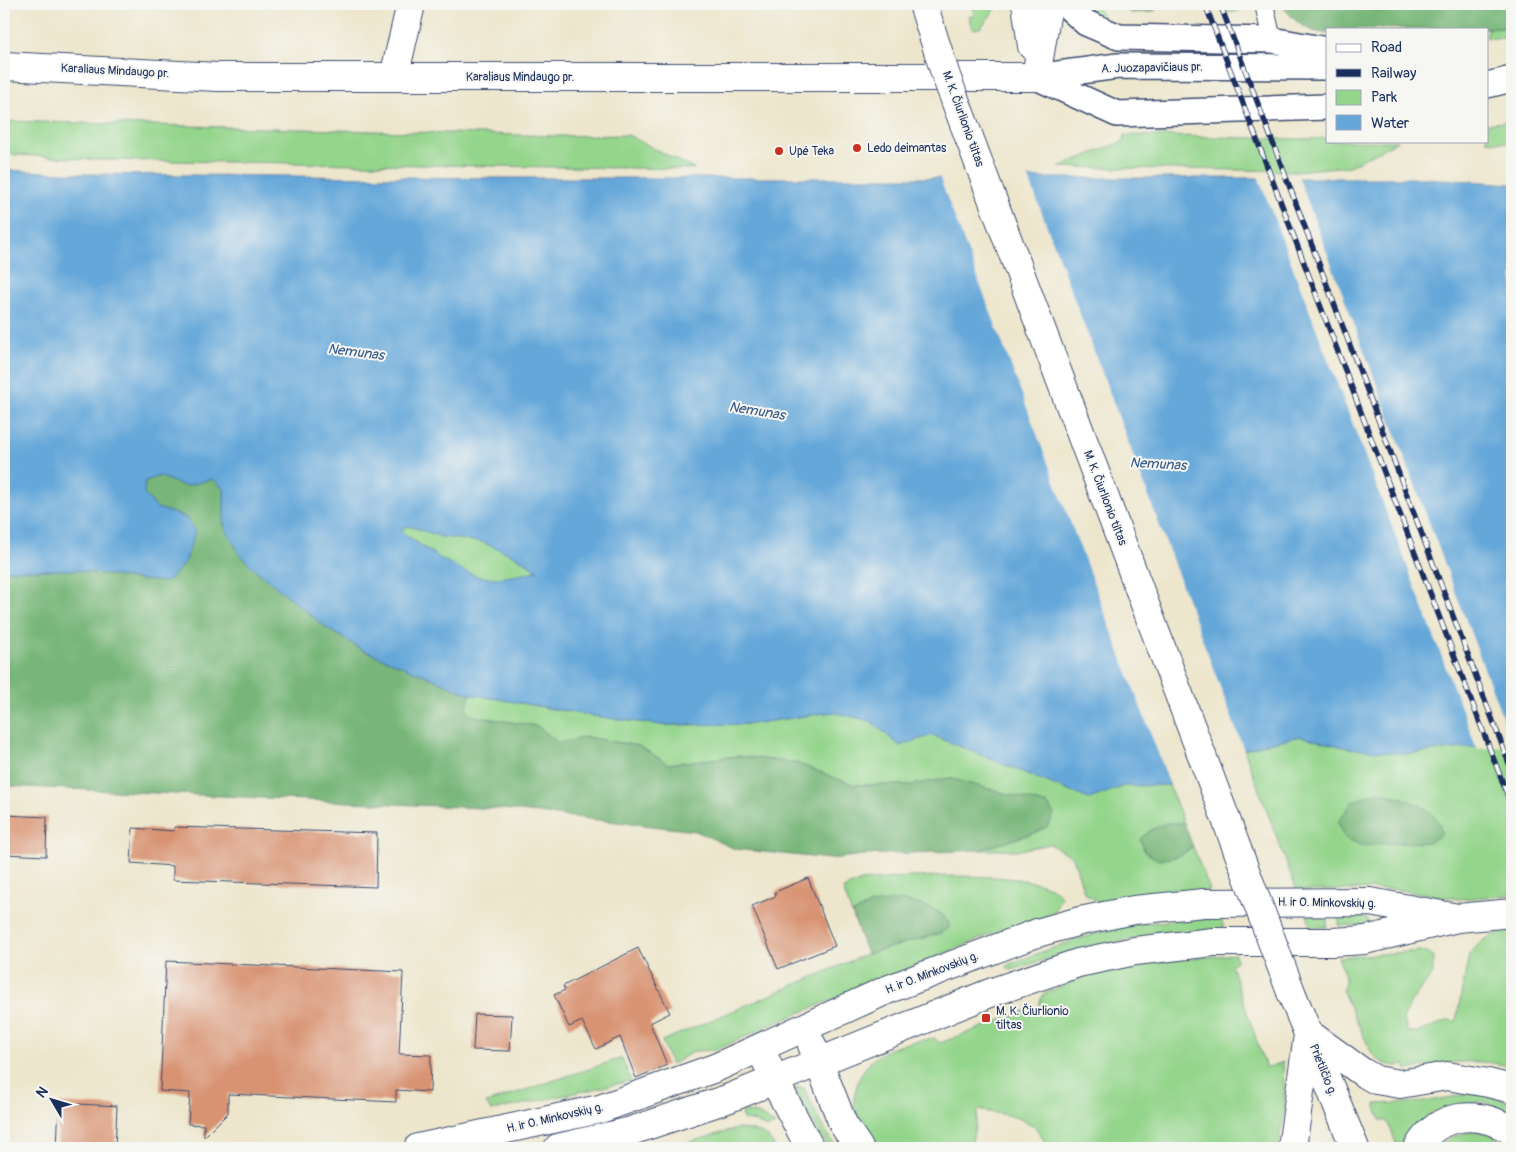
<svg xmlns="http://www.w3.org/2000/svg" width="1516" height="1152" viewBox="0 0 1516 1152" font-family="Pangolin,sans-serif">
<style>
.green{fill:#94d58c;stroke:#588275;fill-rule:evenodd}
.forest{fill:#77b678;stroke:#49726b}
.water{fill:#65a7d9;stroke:#406b9c;fill-rule:evenodd}
.pier{fill:#ede6cc}
.building{fill:#d89372}
.lines{fill:none;stroke-linecap:round;stroke-linejoin:round}
.minor-casing{stroke:#3a4a6e;stroke-width:20}
.secondary-casing{stroke:#3a4a6e;stroke-width:28}
.primary-casing{stroke:#3a4a6e;stroke-width:30}
.minor{stroke:#fff;stroke-width:18}
.secondary{stroke:#fff;stroke-width:25}
.primary{stroke:#fff;stroke-width:28}
.rail-casing{stroke:#1b2f5e;stroke-width:5.5}
.rail{stroke:#f6f6f2;stroke-width:4;stroke-dasharray:11;stroke-linecap:butt}
.primary-bridge-casing{stroke:#3a4a6e;stroke-width:30;stroke-linecap:butt}
.primary-bridge{stroke:#fff;stroke-width:28}
.poi-dot{fill:#c8321e;stroke:#f6f6f2;stroke-width:2}
.labels{text-anchor:middle;dominant-baseline:central;stroke-width:4;stroke-linejoin:round;paint-order:stroke}
.street-label{font-size:12px;fill:#1b2f5e;stroke:#f6f6f2}
.poi-label{font-size:12px;fill:#1b2f5e;stroke:#f6f6f2;text-anchor:start}
.water-label{font-size:14px;font-style:italic;fill:#355989;stroke:#f6f6f2}
</style>
<rect width="100%" height="100%" fill="#f6f6f2"/>
<filter id="ink" filterUnits="userSpaceOnUse"><feTurbulence type="fractalNoise" baseFrequency=".02" numOctaves="2"/><feDisplacementMap in="SourceGraphic" scale="10" xChannelSelector="R" yChannelSelector="G"/><feConvolveMatrix kernelMatrix="1 2 1 2 8 2 1 2 1" color-interpolation-filters="sRGB"/></filter>
<filter id="wash" filterUnits="userSpaceOnUse"><feTurbulence type="fractalNoise" baseFrequency=".0096" numOctaves="4" result="noise"/><feDisplacementMap in="SourceGraphic" scale="20" xChannelSelector="R" yChannelSelector="G"/><feGaussianBlur stdDeviation="1.12" result="paint"/><feColorMatrix in="noise" values="0 0 0 0 0 0 0 0 0 0 0 0 0 0 0 0 0 1.4 0 .05"/><feComposite in="paint" operator="in"/></filter>
<g filter="url(#wash)">
<rect width="100%" height="100%" fill="#ede6cc"/>
<path class="green" d="M972,4H1000L981,27L975,29L971,27L969,16H974Z
M1080,4H1097L1104,22Z
M1225,4H1245L1239,11L1228,13Z
M1362,4H1441L1376,10Z
M1488,4H1512V38H1487V29L1506,28L1499,5Z
M4,121L558,136L628,135L694,169L97,160L4,154Z
M1512,121V143L1487,141V124Z
M1125,135L1303,139L1327,138V141H1398L1349,166L1296,171L1058,167L1124,141Z
M409,526L442,537L482,541L513,555L539,570C525,575 490,581 477,577C453,568 424,548 403,533L401,529Z
M470,694L593,716L661,725L750,724L832,712L871,721L900,746L932,735L1089,799L1124,786L1169,785L1184,823C1164,823 1156,827 1140,839L1145,852L1159,860L1179,856L1193,847L1210,890L1106,905L1096,901L1084,892L1073,857L1050,844L1020,850H979L1037,832L1048,805L949,778L911,785H854L796,763L738,756L668,764L639,746L586,737L559,744L537,726L473,716L466,709Z
M1300,736L1348,748L1512,743V895L1458,899L1393,889L1297,891L1244,750L1267,743ZM1378,792L1400,797L1428,810V842L1391,843Z
M906,877C934,877 1050,870 1061,897L1054,912L1047,916L997,932L773,1024L716,1050L694,1051L671,1065L662,1041L867,954L938,934L949,928L871,904L852,914L843,889L861,881Z
M1307,915L1327,916V927L1311,928Z
M1339,917L1366,918L1369,921L1366,925L1339,926Z
M1221,918L1224,928L1153,935L1071,952L1011,970L1008,969L1007,966L1009,964C1045,951 1081,936 1118,928C1152,920 1186,920 1221,918Z
M1512,929V1067C1477,1057 1442,1063 1407,1070L1405,1065C1392,1068 1381,1064 1372,1054L1342,990C1349,980 1342,968 1338,957L1420,951L1433,956V974L1412,1000L1404,1018L1407,1032H1419L1448,1020L1456,1021L1469,954L1483,940L1500,932Z
M1235,954L1237,960L1231,965L1266,1068L1283,1062L1285,1113L1277,1148H1046C1040,1116 1004,1115 978,1110L971,1148H879C871,1136 859,1123 855,1108C852,1100 855,1093 857,1085C868,1049 902,1043 935,1038L940,1043L1039,1006L1042,995L1087,975L1141,964Z
M622,1058L631,1081L491,1111L486,1103Z
M798,1086L804,1088L821,1124L837,1148H829C817,1129 805,1111 796,1090Z
M1474,1093L1508,1101L1512,1103V1112L1481,1101L1433,1112L1412,1132L1401,1148H1398L1387,1121H1381L1375,1104L1424,1102Z
M742,1111L760,1115L776,1125L767,1128L756,1122L744,1120L741,1115Z
M736,1129C753,1130 767,1131 775,1148H668Z
M1476,1131L1491,1134L1512,1148L1437,1147C1449,1137 1460,1133 1476,1131Z"/>
<path class="forest" d="M1116,4H1162L1153,12L1131,13Z
M1281,4H1362L1376,10L1441,4H1488L1499,5L1508,13L1506,28L1327,29V33C1307,33 1293,20 1281,4Z
M159,476L184,486L213,479L224,489V525L252,567L328,629L363,650L470,694L466,709L473,716L537,726L559,743L586,737L639,746L668,764L738,756L796,763L854,785H911L949,778L1048,805L1054,814L1048,826L1037,832L979,850L863,855L830,859L735,849L696,831L503,809L4,786V570H75L142,580L185,517L157,508L144,494L145,481Z
M1378,792C1400,797 1444,807 1441,836L1428,842L1391,843L1363,846L1345,838L1338,822L1353,801Z
M1166,823H1184L1193,847L1179,856L1159,860L1145,852L1140,839L1151,830Z
M901,900C915,904 951,909 949,928L938,934L867,954L852,914L871,904Z"/>
<path class="water" d="M4,170L81,174L501,178H1425L1512,184V743L1405,754L1348,748L1300,736L1267,743L1244,750L1169,785L1124,786L1089,799L932,735L900,746L871,721L832,712L750,724L661,725L593,716L470,694L363,650L328,629L252,567L239,553L224,525V489L213,479L184,486L159,476L145,481L144,494L157,508L185,517L195,531L186,561L167,582L142,580L75,570H4ZM409,526L442,537L482,542L513,555L538,570C525,575 490,581 477,576C450,567 426,549 403,533L401,529Z"/>
<path class="pier" d="M939,176H1028L1245,753L1171,787Z
M1258,176H1298L1512,742V746L1477,749Z"/>
<g id="blocks">
<path class="building" d="M4,815L47,817L46,856L4,854Z
M174,827L377,833L376,887L173,880V866L131,863L133,828L174,831Z
M808,878L835,946L778,969L752,906L776,896L775,892Z
M638,948L670,1013L650,1023L667,1065L636,1078L620,1037L596,1049L582,1021L569,1027L554,995L565,990L563,986Z
M166,961L403,972L399,1054L431,1055L430,1092L396,1090V1102L228,1094V1113L204,1137V1125L188,1124L190,1093L160,1091Z
M475,1014L512,1015L510,1051L473,1050Z
M59,1103L117,1106L115,1148H57Z"/>
</g>
</g>
<g filter="url(#ink)">
<use href="#blocks" fill-opacity="0" stroke="#3a4a6e" stroke-width="1"/>
<g class="lines">
<g class="minor-casing">
<path id="minor" d="M1264,4L1272,40"/>
</g>
<g class="secondary-casing">
<path id="secondary" d="M1065,4L1086,23L1119,37L1272,40L1327,50
M1036,77L1117,114L1327,107
M1036,77L1118,66L1327,67
M1487,85L1512,79"/>
</g>
<g class="primary-casing">
<path id="primary" d="M1026,4L1032,46
M4,66L218,77H1036
M394,77L411,4
M1036,77L1048,4
M1291,992L1355,1148
M1308,1033L1362,1072L1376,1080L1400,1084L1447,1076L1488,1083L1512,1089
M812,1045L843,1124L859,1148
M767,1063L774,1080L810,1148
M418,1148L600,1109L715,1068L889,989L1037,933L1080,921L1134,910L1204,903L1370,902L1458,918
M558,1148L628,1132L727,1099L990,993L1078,963L1135,951L1213,942H1333L1365,940L1458,918L1512,913
M1292,1148L1308,1035
M1418,1148C1438,1111 1480,1110 1512,1131"/>
</g>
<use href="#minor" class="minor"/>
<use href="#secondary" class="secondary"/>
<use href="#primary" class="primary"/>
<g class="rail-casing">
<path id="rail" d="M1205,4L1512,807
M1220,4L1512,771"/>
</g>
<use href="#rail" class="rail"/>
<g class="primary-bridge-casing">
<path id="primary-bridge" d="M923,4L946,76L1291,992"/>
</g>
<use href="#primary-bridge" class="primary-bridge"/>
</g>
</g>
<g class="poi-dot">
<circle cx="857" cy="148" r="5"/>
<circle cx="779" cy="151" r="5"/>
<rect x="981" y="1013" width="10" height="10" rx="2.5"/>
</g>
<g class="labels">
<g class="street-label">
<text transform="translate(1152 68) rotate(-1)">A. Juozapavičiaus pr.</text>
<text transform="translate(115 71) rotate(3)">Karaliaus Mindaugo pr.</text>
<text x="520" y="77">Karaliaus Mindaugo pr.</text>
<text transform="translate(963 119) rotate(70)">M. K. Čiurlionio tiltas</text>
<text transform="translate(1105 498) rotate(69)">M. K. Čiurlionio tiltas</text>
<text transform="translate(1327 903) rotate(1)">H. ir O. Minkovskių g.</text>
<text transform="translate(932 973) rotate(-21)">H. ir O. Minkovskių g.</text>
<text transform="translate(1323 1070) rotate(68)">Prietilčio g.</text>
<text transform="translate(555 1118) rotate(-13)">H. ir O. Minkovskių g.</text>
</g>
<g class="poi-label">
<text x="867" y="148">Ledo deimantas</text>
<text x="789" y="151">Upė Teka</text>
<text x="996" y="1011">M. K. Čiurlionio<tspan x="996" dy="14">tiltas</tspan></text>
</g>
<g class="water-label">
<text transform="translate(356 352) rotate(7)">Nemunas</text>
<text transform="translate(757 411) rotate(9)">Nemunas</text>
<text transform="translate(1158 464) rotate(3)">Nemunas</text>
</g>
</g>
<rect width="1516" height="1152" fill="none" stroke="#f6f6f2" stroke-width="20"/>
<rect x="1326" y="28" width="162" height="115" fill="#f6f6f2" stroke="#9ea6b7"/>
<rect x="1336" y="44" width="25" height="8" fill="#ffffff" stroke="#9ea6b7"/>
<text x="1371" y="52" font-size="15" fill="#1b2f5e">Road</text>
<rect x="1336" y="69" width="25" height="8" fill="#1b2f5e" stroke="#9ea6b7"/>
<text x="1371" y="78" font-size="15" fill="#1b2f5e">Railway</text>
<rect x="1336" y="90" width="25" height="15" fill="#94d58c" stroke="#9ea6b7"/>
<text x="1371" y="102" font-size="15" fill="#1b2f5e">Park</text>
<rect x="1336" y="115" width="25" height="15" fill="#65a7d9" stroke="#9ea6b7"/>
<text x="1371" y="128" font-size="15" fill="#1b2f5e">Water</text>
<g transform="translate(52 1100) rotate(308)" stroke="#f6f6f2" stroke-width="4" paint-order="stroke">
<path d="M0-4L9 19L0 12L-9 19Z" fill="#1b2f5e"/>
<text y="-8" font-size="14" font-weight="bold" text-anchor="middle" fill="#1b2f5e">N</text>
</g>
</svg>
